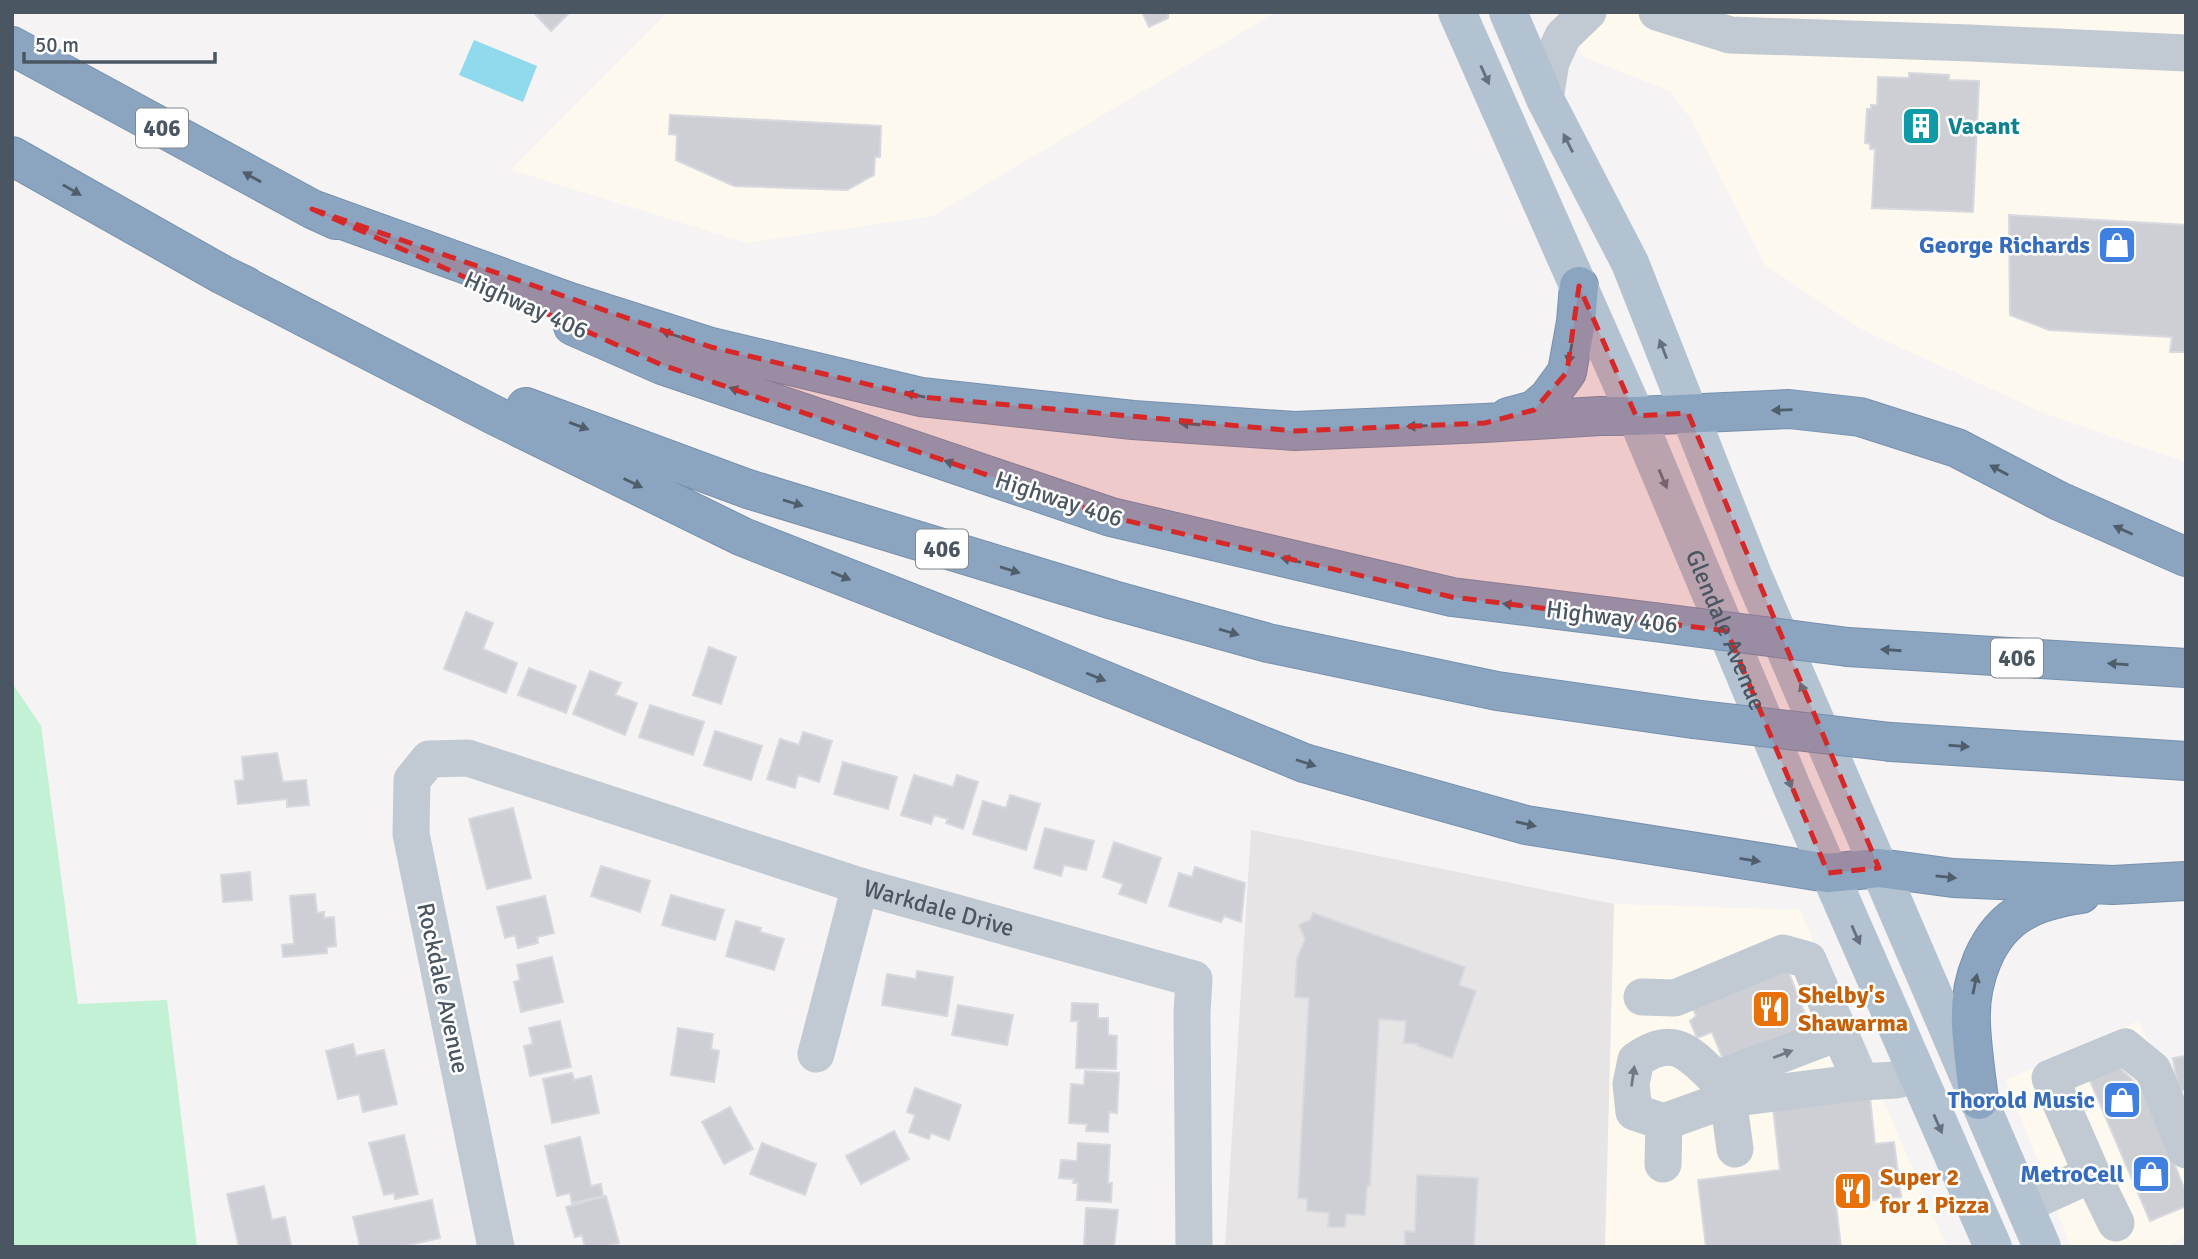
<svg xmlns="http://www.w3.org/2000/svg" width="2198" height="1259" viewBox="0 0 2198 1259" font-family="Signika,sans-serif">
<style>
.commercial{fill:#fdf9ef}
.education{fill:#e6e4e5}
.green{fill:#c3f1d5}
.water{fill:#90daee}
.building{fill:#cdcfd5;stroke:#d7d9de;stroke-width:2}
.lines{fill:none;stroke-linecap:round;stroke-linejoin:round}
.highway-casing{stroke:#7690ad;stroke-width:40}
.minor{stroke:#c1cad2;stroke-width:37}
.major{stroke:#b3c2d1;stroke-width:38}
.highway{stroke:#8ba5c1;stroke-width:38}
.highway-bridge-casing{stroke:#7690ad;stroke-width:40;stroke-linecap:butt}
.highway-bridge{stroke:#8ba5c1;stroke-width:38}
.oneway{fill:#64717d}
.oneway2{fill:#505e6b}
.oneway3{fill:#6e7983}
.marked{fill:#d62828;fill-opacity:0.2;stroke:#d62828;stroke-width:5;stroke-dasharray:14 9;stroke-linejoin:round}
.labels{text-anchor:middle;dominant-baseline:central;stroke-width:5;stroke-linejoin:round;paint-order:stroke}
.shield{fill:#fff;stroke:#808990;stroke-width:2}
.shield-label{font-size:23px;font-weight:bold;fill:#4a5661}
.culture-label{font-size:24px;font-weight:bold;fill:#0d838f;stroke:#fff;text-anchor:start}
.shop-label{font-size:24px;font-weight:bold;fill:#366cbe;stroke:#fff;text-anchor:end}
.street-label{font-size:24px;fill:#4a5661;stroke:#fff}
.food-label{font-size:24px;font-weight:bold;fill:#c56008;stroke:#fff;text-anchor:start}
</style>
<rect width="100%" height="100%" fill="#f5f3f3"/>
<path class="commercial" d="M667,12H1276L933,216L747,243L511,170Z
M1561,12H2186V462L2048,415L1864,331L1765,265L1690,118L1670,91L1583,57Z
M1614,904L1800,910L1947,1247H1605Z
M2138,1021L2186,1117V1236L2166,1247H2071L2006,1080Z"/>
<path class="education" d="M1251,830L1614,904L1605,1247H1225Z"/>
<path class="green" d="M12,683L41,726L78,1004L167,1000L197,1247H12Z"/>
<path class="water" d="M474,40L537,66L523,102L459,75Z"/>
<path class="building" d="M533,12H570L551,31Z
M1142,12H1168V18L1149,27Z
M1909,73L1949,75V80L1979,81L1973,212L1872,208L1875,149H1870V144L1865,143L1867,109H1871V105H1877L1878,77L1909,78Z
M670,115L881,126L880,157H875L874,175L847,190L734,186L676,160L677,135L669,134Z
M2009,215L2186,225V352H2170L2172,337L2049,330L2010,315Z
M466,612L493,623L483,649L517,663L506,693L444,669Z
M709,647L736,657L721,704L693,695Z
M529,668L576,686L566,713L518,695Z
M590,671L621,683L615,695L637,703L625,735L573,714Z
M650,705L704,722L693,755L639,737Z
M715,731L762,746L751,780L704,765Z
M803,732L832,741L819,782L798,775L795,788L767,779L780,739L799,745Z
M277,753L283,782L306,780L309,805L287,807V799L238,804L235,781L244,780L242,757Z
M843,762L897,777L888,809L834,794Z
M914,775L953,787L957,775L978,782L963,829L946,823L948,819L934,815L931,824L901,815Z
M1010,795L1040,804L1026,850L973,834L983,801L1006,808Z
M513,808L531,878L487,889L469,819Z
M1045,828L1094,841L1086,870L1064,865L1061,876L1034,868Z
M1114,842L1161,858L1146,903L1119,894L1123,884L1103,877Z
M601,866L650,881L640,912L591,896Z
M1195,867L1245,883L1241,922L1224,916L1221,922L1169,906L1179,873L1192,877Z
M250,872L252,900L223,902L221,875Z
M315,894L317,913L324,912V918L334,917L336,946L327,947V953L283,957L282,945L294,944L290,896Z
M671,895L724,910L715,940L662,925Z
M545,896L554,933L537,937L538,943L518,948L515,935L505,938L497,907Z
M1313,913L1465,967L1459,985L1476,991L1452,1058L1418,1046V1044L1404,1043L1406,1021L1379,1019L1370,1186H1367L1365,1215L1346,1214L1345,1227H1328L1329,1213L1307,1211V1199L1298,1198L1309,998L1295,997L1297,959L1305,939L1299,925L1310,920Z
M736,921L761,928L760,932L784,939L774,970L726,956Z
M552,957L563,1002L521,1012L514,982L520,980L517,965Z
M1787,968L1809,1024L1723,1059L1712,1032L1697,1038L1690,1021L1696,1016L1692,1006Z
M917,971L953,977L947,1016L882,1005L887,974L916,979Z
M1072,1003L1098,1004V1018H1108V1035L1117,1036L1116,1069L1076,1068L1078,1021H1071Z
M958,1005L1013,1015L1007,1045L952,1035Z
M560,1021L571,1067L530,1076L524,1046L533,1044L529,1028Z
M678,1028L713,1034L711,1049L719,1051L714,1082L671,1075Z
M353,1044L356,1056L384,1050L397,1104L363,1112L359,1094L338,1099L326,1051Z
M2186,1056V1090L2178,1091L2173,1058Z
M2116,1064L2146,1093L2186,1193V1206L2150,1221L2088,1076Z
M1085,1071L1119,1073L1117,1113L1109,1112L1108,1132L1086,1131L1087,1124L1069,1123L1071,1084L1084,1085Z
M572,1073L574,1080L591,1076L599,1113L552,1123L543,1079Z
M915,1088L961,1105L949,1140L931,1133L929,1139L909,1132L915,1115L907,1112Z
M1870,1097L1875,1144L1894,1142L1901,1197L1836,1205L1841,1247H1706L1698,1180L1780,1170L1773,1108Z
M730,1107L753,1149L724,1164L702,1122Z
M894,1131L909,1159L861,1184L846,1156Z
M404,1135L418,1194L395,1199L394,1193L384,1195L369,1143Z
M580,1137L591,1186L601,1184L603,1196L572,1203L570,1193L557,1196L545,1146Z
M762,1143L816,1164L805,1195L750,1174Z
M1078,1143L1110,1145L1108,1183H1112L1111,1202L1077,1200L1078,1183H1073L1074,1179L1059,1178L1061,1160L1077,1161Z
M1417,1175L1478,1178L1474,1247H1405V1231L1415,1232Z
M264,1186L272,1220L285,1217L291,1246L239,1247L227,1194Z
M606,1196L619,1243L603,1247H585L582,1235L575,1237L566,1207Z
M432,1200L440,1238L400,1247H360L353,1217Z
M1086,1208L1118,1210L1114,1247H1084Z"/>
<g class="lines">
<g class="highway-casing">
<path id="highway" d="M12,46L312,209L336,220
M12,156L223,275L246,286
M312,209L570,302L711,347L921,397L1133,420L1295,431L1485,423L1600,416H1636L1789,409L1860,417L1957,448L2059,501L2186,557
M223,275L496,416L743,537L1033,651L1304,763L1526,825L1828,873L1879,868L1953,878L2113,885L2186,881
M573,326L662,365L1111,517L1452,597L1654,622
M526,407L748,489L1113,600L1268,643L1497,691L1693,719
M1508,417L1534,410L1548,398L1567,372L1576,322L1579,286
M1848,647L2186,668
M1891,742L2186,761
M1979,1100C1976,1075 1972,1049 1971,1024C1969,983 1985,932 2024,911C2041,901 2061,897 2081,894"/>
</g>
<g class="minor">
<path d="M1657,12L1730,35L1970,43L2186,53"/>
<path d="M1545,99L1551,62L1563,36L1588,12"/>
<path d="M1642,997L1675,998L1783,953L1808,960L1861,1082"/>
<path d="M816,1054L860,886"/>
<path d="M1725,1076L1735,1149"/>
<path d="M1664,1122L1634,1112L1631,1084L1636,1060C1670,1036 1685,1048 1712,1075L1725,1076L1840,1032"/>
<path d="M1663,1164L1664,1122L1728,1099L1861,1082L1896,1080L1917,1075"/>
<path d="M2092,1174L2050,1078L2125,1047L2153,1070L2186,1150"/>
<path d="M2024,1205L2092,1174L2116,1223"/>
<path id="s1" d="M496,1247L411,834L412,780L429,759L468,758L860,886L1194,979L1192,1013L1194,1247"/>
</g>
<g class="major">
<path id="s2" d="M1457,12L1636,416L1794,792L1993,1247"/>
<path d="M1508,12L1545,99L1630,263L1753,575L2042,1247"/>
</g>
<use href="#highway" class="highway"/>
<g class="highway-bridge-casing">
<path id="highway-bridge" d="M1654,622L1848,647
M1693,719L1891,742"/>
</g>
<use href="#highway-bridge" class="highway-bridge"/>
</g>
<defs><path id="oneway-solid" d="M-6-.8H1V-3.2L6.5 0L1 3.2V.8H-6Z" transform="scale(1.75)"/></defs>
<g class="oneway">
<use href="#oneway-solid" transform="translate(1485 75) rotate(66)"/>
<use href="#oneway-solid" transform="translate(1568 143) rotate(-117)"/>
<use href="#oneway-solid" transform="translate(1663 349) rotate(-111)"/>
<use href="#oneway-solid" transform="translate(1663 479) rotate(67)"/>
<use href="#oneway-solid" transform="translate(1804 692) rotate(-113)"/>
<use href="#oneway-solid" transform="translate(1788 779) rotate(67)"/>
<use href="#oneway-solid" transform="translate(1856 935) rotate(66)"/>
<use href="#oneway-solid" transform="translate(1938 1124) rotate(66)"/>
</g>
<g class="oneway2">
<use href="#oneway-solid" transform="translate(252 177) rotate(-151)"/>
<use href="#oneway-solid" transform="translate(72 190) rotate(30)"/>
<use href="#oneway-solid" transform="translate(671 334) rotate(-162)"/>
<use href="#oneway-solid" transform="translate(1570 354) rotate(100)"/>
<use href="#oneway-solid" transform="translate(739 391) rotate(-161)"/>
<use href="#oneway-solid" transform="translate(915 395) rotate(-168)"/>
<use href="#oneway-solid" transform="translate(1782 410) rotate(178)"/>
<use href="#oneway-solid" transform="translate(1190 424) rotate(-176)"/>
<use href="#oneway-solid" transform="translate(579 426) rotate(20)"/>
<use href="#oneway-solid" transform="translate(1417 426) rotate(178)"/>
<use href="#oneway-solid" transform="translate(954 464) rotate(-161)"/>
<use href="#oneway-solid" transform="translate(1999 470) rotate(-152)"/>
<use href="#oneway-solid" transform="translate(633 483) rotate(26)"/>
<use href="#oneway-solid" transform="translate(793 503) rotate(17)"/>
<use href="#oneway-solid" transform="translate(2123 530) rotate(-156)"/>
<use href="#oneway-solid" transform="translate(1291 560) rotate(-167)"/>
<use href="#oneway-solid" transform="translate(1010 570) rotate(17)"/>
<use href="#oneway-solid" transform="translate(841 576) rotate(22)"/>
<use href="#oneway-solid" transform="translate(1513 605) rotate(-173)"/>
<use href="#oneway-solid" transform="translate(1229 632) rotate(16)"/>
<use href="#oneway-solid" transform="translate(1891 650) rotate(-176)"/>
<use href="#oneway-solid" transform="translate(2118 664) rotate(-176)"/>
<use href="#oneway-solid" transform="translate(1096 677) rotate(22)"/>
<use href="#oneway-solid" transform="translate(1959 746) rotate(4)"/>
<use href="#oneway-solid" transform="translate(1306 763) rotate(18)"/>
<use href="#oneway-solid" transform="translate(1526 824) rotate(13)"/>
<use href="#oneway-solid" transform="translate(1750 860) rotate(9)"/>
<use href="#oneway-solid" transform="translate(1946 877) rotate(6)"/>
<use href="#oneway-solid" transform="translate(1975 984) rotate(-78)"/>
</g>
<g class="oneway3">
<use href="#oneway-solid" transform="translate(1783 1054) rotate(-21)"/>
<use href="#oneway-solid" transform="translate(1633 1076) rotate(-82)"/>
</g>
<path class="marked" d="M312,209L711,347L921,397L1295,431L1485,423L1534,410L1567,372L1579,286L1636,416L1688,413L1879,868L1828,873L1727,631L1452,597L1111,517L662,365Z"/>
<defs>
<g id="building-square" transform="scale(2.0125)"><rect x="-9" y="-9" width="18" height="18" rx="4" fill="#0f9aa8" stroke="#fff"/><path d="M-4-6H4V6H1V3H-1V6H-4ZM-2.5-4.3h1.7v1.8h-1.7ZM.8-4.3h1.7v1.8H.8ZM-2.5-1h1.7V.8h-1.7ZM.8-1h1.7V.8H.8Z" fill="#fff"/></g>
<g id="shop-square" transform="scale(2.0125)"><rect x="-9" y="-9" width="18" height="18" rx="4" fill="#3f7fe0" stroke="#fff"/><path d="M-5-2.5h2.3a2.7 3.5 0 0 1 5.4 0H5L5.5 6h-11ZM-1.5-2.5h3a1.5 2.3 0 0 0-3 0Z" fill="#fff"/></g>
<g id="restaurant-square" transform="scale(2.0125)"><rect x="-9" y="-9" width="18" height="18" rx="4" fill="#e8710a" stroke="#fff"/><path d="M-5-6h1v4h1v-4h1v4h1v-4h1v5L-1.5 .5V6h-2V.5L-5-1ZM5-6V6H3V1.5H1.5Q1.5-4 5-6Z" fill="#fff"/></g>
</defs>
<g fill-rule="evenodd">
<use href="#building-square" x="1921" y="126"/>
<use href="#shop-square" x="2117" y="245"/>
<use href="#restaurant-square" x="1771" y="1009"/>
<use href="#shop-square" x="2122" y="1100"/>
<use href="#shop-square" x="2151" y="1174"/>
<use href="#restaurant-square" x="1853" y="1191"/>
</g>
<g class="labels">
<g class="shield">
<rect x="136" y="108.5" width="52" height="39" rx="5"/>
<rect x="916" y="529.5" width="52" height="39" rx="5"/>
<rect x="1991" y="638.5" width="52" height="39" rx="5"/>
</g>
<g class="shield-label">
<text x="162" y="128">406</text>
<text x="942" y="549">406</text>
<text x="2017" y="658">406</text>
</g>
<g class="culture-label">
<text x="1948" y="126">Vacant</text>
</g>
<g class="shop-label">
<text x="2090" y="245">George Richards</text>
<text x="2095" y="1100">Thorold Music</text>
<text x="2124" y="1174">MetroCell</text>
</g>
<g class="street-label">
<text transform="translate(526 305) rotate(24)">Highway 406</text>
<text transform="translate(1059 499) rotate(18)">Highway 406</text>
<text transform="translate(1612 617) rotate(7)">Highway 406</text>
<text stroke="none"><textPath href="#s2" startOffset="674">Glendale Avenue</textPath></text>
<text stroke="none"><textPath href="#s1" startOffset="1036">Warkdale Drive</textPath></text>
<text transform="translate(443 988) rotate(78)">Rockdale Avenue</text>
</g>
<g class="food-label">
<text x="1798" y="995">Shelby's<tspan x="1798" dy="28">Shawarma</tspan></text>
<text x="1880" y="1177">Super 2<tspan x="1880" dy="28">for 1 Pizza</tspan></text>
</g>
</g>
<rect width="2198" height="1259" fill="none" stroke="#4a5661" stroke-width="28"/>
<path d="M24 52v10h191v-10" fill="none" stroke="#4a5661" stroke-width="3.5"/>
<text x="35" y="52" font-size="21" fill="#4a5661" stroke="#ffffff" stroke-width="5" paint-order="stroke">50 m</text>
</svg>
